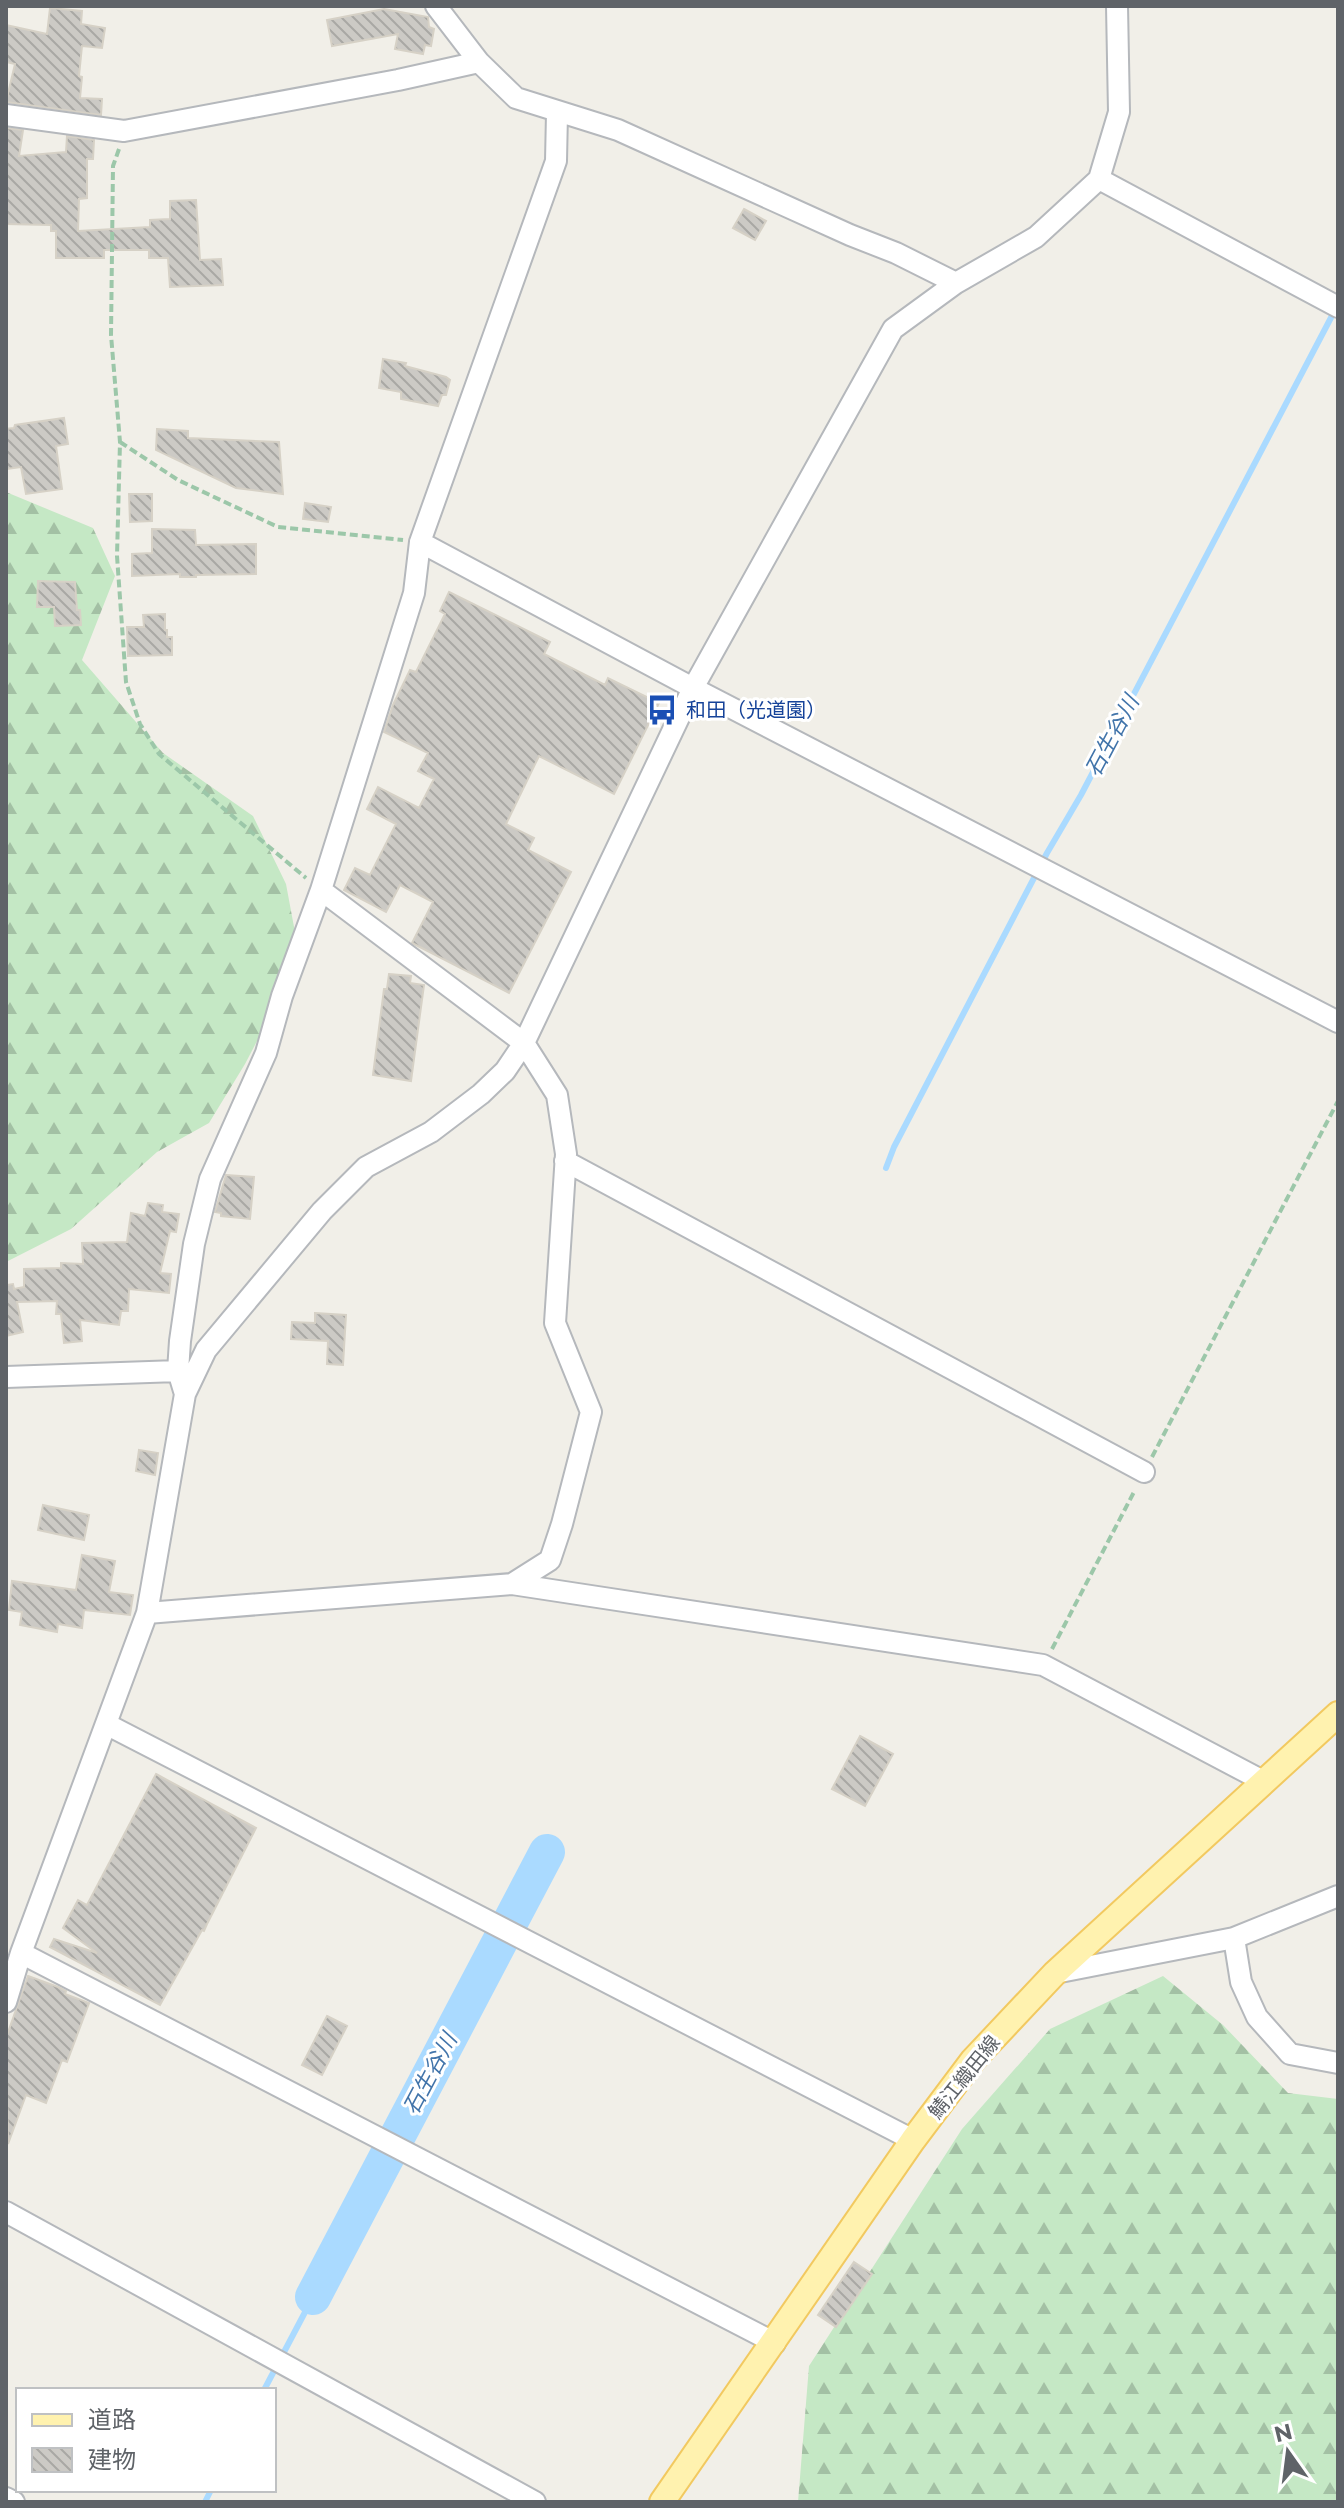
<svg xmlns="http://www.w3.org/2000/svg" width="1344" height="2508" viewBox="0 0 1344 2508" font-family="Montserrat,'Noto Sans JP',sans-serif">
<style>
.forest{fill:url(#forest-firs)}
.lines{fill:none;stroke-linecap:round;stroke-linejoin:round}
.stream{stroke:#aadaff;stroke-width:6}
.river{stroke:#aadaff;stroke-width:36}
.building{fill:url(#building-back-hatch);stroke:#d6d1c6;stroke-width:2}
.minor-casing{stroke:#b5b8bc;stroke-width:24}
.major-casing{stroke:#f2c960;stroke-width:28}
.path{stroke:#9cc7a9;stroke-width:4;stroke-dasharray:8 4;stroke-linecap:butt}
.minor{stroke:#fff;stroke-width:20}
.major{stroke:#fff2af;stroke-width:24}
.labels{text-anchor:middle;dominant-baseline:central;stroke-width:6;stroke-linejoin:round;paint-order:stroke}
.transit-label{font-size:20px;fill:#164399;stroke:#fff;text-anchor:start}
.street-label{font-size:20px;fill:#5f6368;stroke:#fff}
.water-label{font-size:22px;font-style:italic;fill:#4174aa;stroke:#fff}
</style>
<defs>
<pattern id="forest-firs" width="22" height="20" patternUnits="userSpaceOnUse" patternTransform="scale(2)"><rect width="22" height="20" fill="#c5e8c5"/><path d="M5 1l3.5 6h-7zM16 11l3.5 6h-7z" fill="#a3c0a4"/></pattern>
<pattern id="building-back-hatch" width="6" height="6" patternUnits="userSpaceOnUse" patternTransform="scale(2)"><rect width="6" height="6" fill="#cccac5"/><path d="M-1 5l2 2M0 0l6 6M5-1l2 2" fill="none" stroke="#a9a8a4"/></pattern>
</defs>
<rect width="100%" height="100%" fill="#f1efe8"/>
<path class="forest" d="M6,492L93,528L115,576L82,660L163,753L253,816L286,884L300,959L245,1064L209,1123L157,1152L71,1229L6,1262Z
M1163,1976L1223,2025L1288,2093L1338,2099V2502H798L809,2366L962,2129L1050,2029Z"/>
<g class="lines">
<path class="stream" d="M886,1168L894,1147L1047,853L1081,795L1335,310
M264,2390L313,2297
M205,2502L211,2490"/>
<path class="river" d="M313,2297L547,1852"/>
</g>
<path class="building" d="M50,8L82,11L81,24L105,28L102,48L82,46L79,76L82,77L80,98L102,99L101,115L6,102L15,64L6,62V25L47,34Z
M384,9L428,17L429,27L434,29L431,46L425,45L423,54L395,49L398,34L332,46L327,20Z
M6,128L23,130L19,156L66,152L67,136L94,140L93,159H87V198L79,199L78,231L150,227V220L170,219V201L196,200L200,260L221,259L223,285L170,287L168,258H149V250H104V258H56V231H51V225L6,224Z
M744,209L766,221L755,240L733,228Z
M383,359L406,363L405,366L446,377L450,380L446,395H442L438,406L401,399V392L379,388Z
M64,418L68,444L56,446L62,489L26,494L21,467L6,469V429L14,428L15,425Z
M157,429L188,431V438L279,442L283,494L236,488L156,450Z
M129,494H152V521L130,522Z
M305,503L331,507L328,522L303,519Z
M152,529L195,530L196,545L256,544V574L196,575V577H180V574L132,576V554L152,553Z
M38,581L75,582L77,610H80L81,625L55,626L54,607H37Z
M449,592L550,642L544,654L605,685L608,678L659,703L614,794L539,756L506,824L534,838L528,850L571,872L509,993L412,943L433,902L400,885L386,912L344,890L355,868L370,875L396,824L367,809L378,787L419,808L434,779L418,771L428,753L384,732L393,705L410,670L416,672L445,614L440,611Z
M165,614V630H167V637H172V655L128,656L127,627H144L143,615Z
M389,974L411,976L410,983L424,985L411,1081L373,1075L384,989H387Z
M226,1175L254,1177L250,1219L221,1216V1213L215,1212Z
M148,1203L163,1205L162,1212L179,1214L176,1232L170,1231L160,1273L171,1274L169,1293L129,1289L128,1311H121L119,1325L80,1320L82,1341L64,1343L61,1314H56L57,1301L17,1302L23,1332L6,1336V1285L13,1284L14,1289L24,1287V1269L61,1268V1263L83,1264L82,1243L127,1242L131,1213L145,1216Z
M315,1313L346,1315L343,1365L327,1364L328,1341L291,1339L292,1322L315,1323Z
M139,1450L158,1453L155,1475L136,1471Z
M43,1505L89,1515L84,1540L38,1530Z
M82,1555L115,1561L109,1592L133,1595L130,1615L84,1610L82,1628L58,1624L57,1632L20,1625L22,1612L9,1610L12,1581L76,1590Z
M860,1736L893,1754L865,1806L832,1789Z
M156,1774L256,1828L207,1924L204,1931L202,1930L160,2005L50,1947L54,1939L97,1953L63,1928L78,1900L87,1905Z
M28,1976L58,1987L66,1991L65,1994L89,2003L67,2062L62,2060L46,2103L26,2095L8,2144L6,2038Z
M327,2016L347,2026L322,2075L302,2065Z
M854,2262L872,2274L836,2327L818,2315Z"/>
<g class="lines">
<g class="minor-casing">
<path id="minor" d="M436,6L479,62L516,98L618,130L850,235L896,253L956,283
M6,115L124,131L398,80L479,62
M1099,179L1338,307
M420,542L693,688L1338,1022
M321,890L524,1043L557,1095L566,1154L555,1323L591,1412L562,1524L550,1560L512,1584
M565,1161L1144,1472
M6,1377L178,1371
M185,1394L178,1371L180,1341L194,1244L210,1179L266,1053L282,996L321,890L414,593L420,542L556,161L557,113
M147,1613L512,1584L1043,1665L1265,1782
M108,1725L913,2140
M1234,1938L1241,1982L1257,2017L1290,2054L1338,2063
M21,1953L775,2343
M1055,1973L1234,1938L1338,1896
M6,2002L21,1953L147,1613L185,1394L206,1350L322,1211L366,1167L431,1132L481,1094L505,1071L524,1043L693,688L893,329L956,283L1036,237L1099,179L1119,112L1117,6
M6,2212L535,2502
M6,2498L14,2502"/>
</g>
<g class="major-casing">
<path id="major" d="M662,2502L913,2140L973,2060L1055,1973L1338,1714"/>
</g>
<path class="path" d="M119,149L113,166L111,335L120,442L117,556L126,682L140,724L159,754L306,878
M120,442L178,480L278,527L403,540
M1152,1457L1338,1101
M1052,1649L1135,1490"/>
<use href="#minor" class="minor"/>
<use href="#major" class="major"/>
</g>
<defs>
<g id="bus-bare" transform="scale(2.4)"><path d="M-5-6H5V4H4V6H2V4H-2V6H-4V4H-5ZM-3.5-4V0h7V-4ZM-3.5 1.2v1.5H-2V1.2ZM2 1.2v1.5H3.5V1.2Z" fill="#1a4fb4" stroke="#fff" stroke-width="2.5" paint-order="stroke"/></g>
</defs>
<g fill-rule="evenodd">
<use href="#bus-bare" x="662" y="710"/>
</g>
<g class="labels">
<g class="transit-label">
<text x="686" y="710">和田（光道園）</text>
</g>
<g class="street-label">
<text transform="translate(964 2077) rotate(-51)">鯖江織田線</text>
</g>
<g class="water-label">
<text transform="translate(1112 736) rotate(-62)">石生谷川</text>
<text transform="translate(430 2074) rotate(-62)">石生谷川</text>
</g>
</g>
<rect width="1344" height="2508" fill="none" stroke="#5f6368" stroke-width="16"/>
<rect x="16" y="2388" width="260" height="104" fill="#ffffff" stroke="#bfc1c3" stroke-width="2"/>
<rect x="32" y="2414" width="40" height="12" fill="#fff2af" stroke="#bfc1c3" stroke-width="2"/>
<text x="88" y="2428" font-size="24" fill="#5f6368">道路</text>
<rect x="32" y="2448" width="40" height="24" fill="url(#building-back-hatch)" stroke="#bfc1c3" stroke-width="2"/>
<text x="88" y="2468" font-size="24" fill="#5f6368">建物</text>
<g transform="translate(1288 2452) rotate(346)" stroke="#ffffff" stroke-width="6" paint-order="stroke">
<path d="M0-6L14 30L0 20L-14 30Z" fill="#5f6368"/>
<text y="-12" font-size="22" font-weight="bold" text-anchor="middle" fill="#5f6368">N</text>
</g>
</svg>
